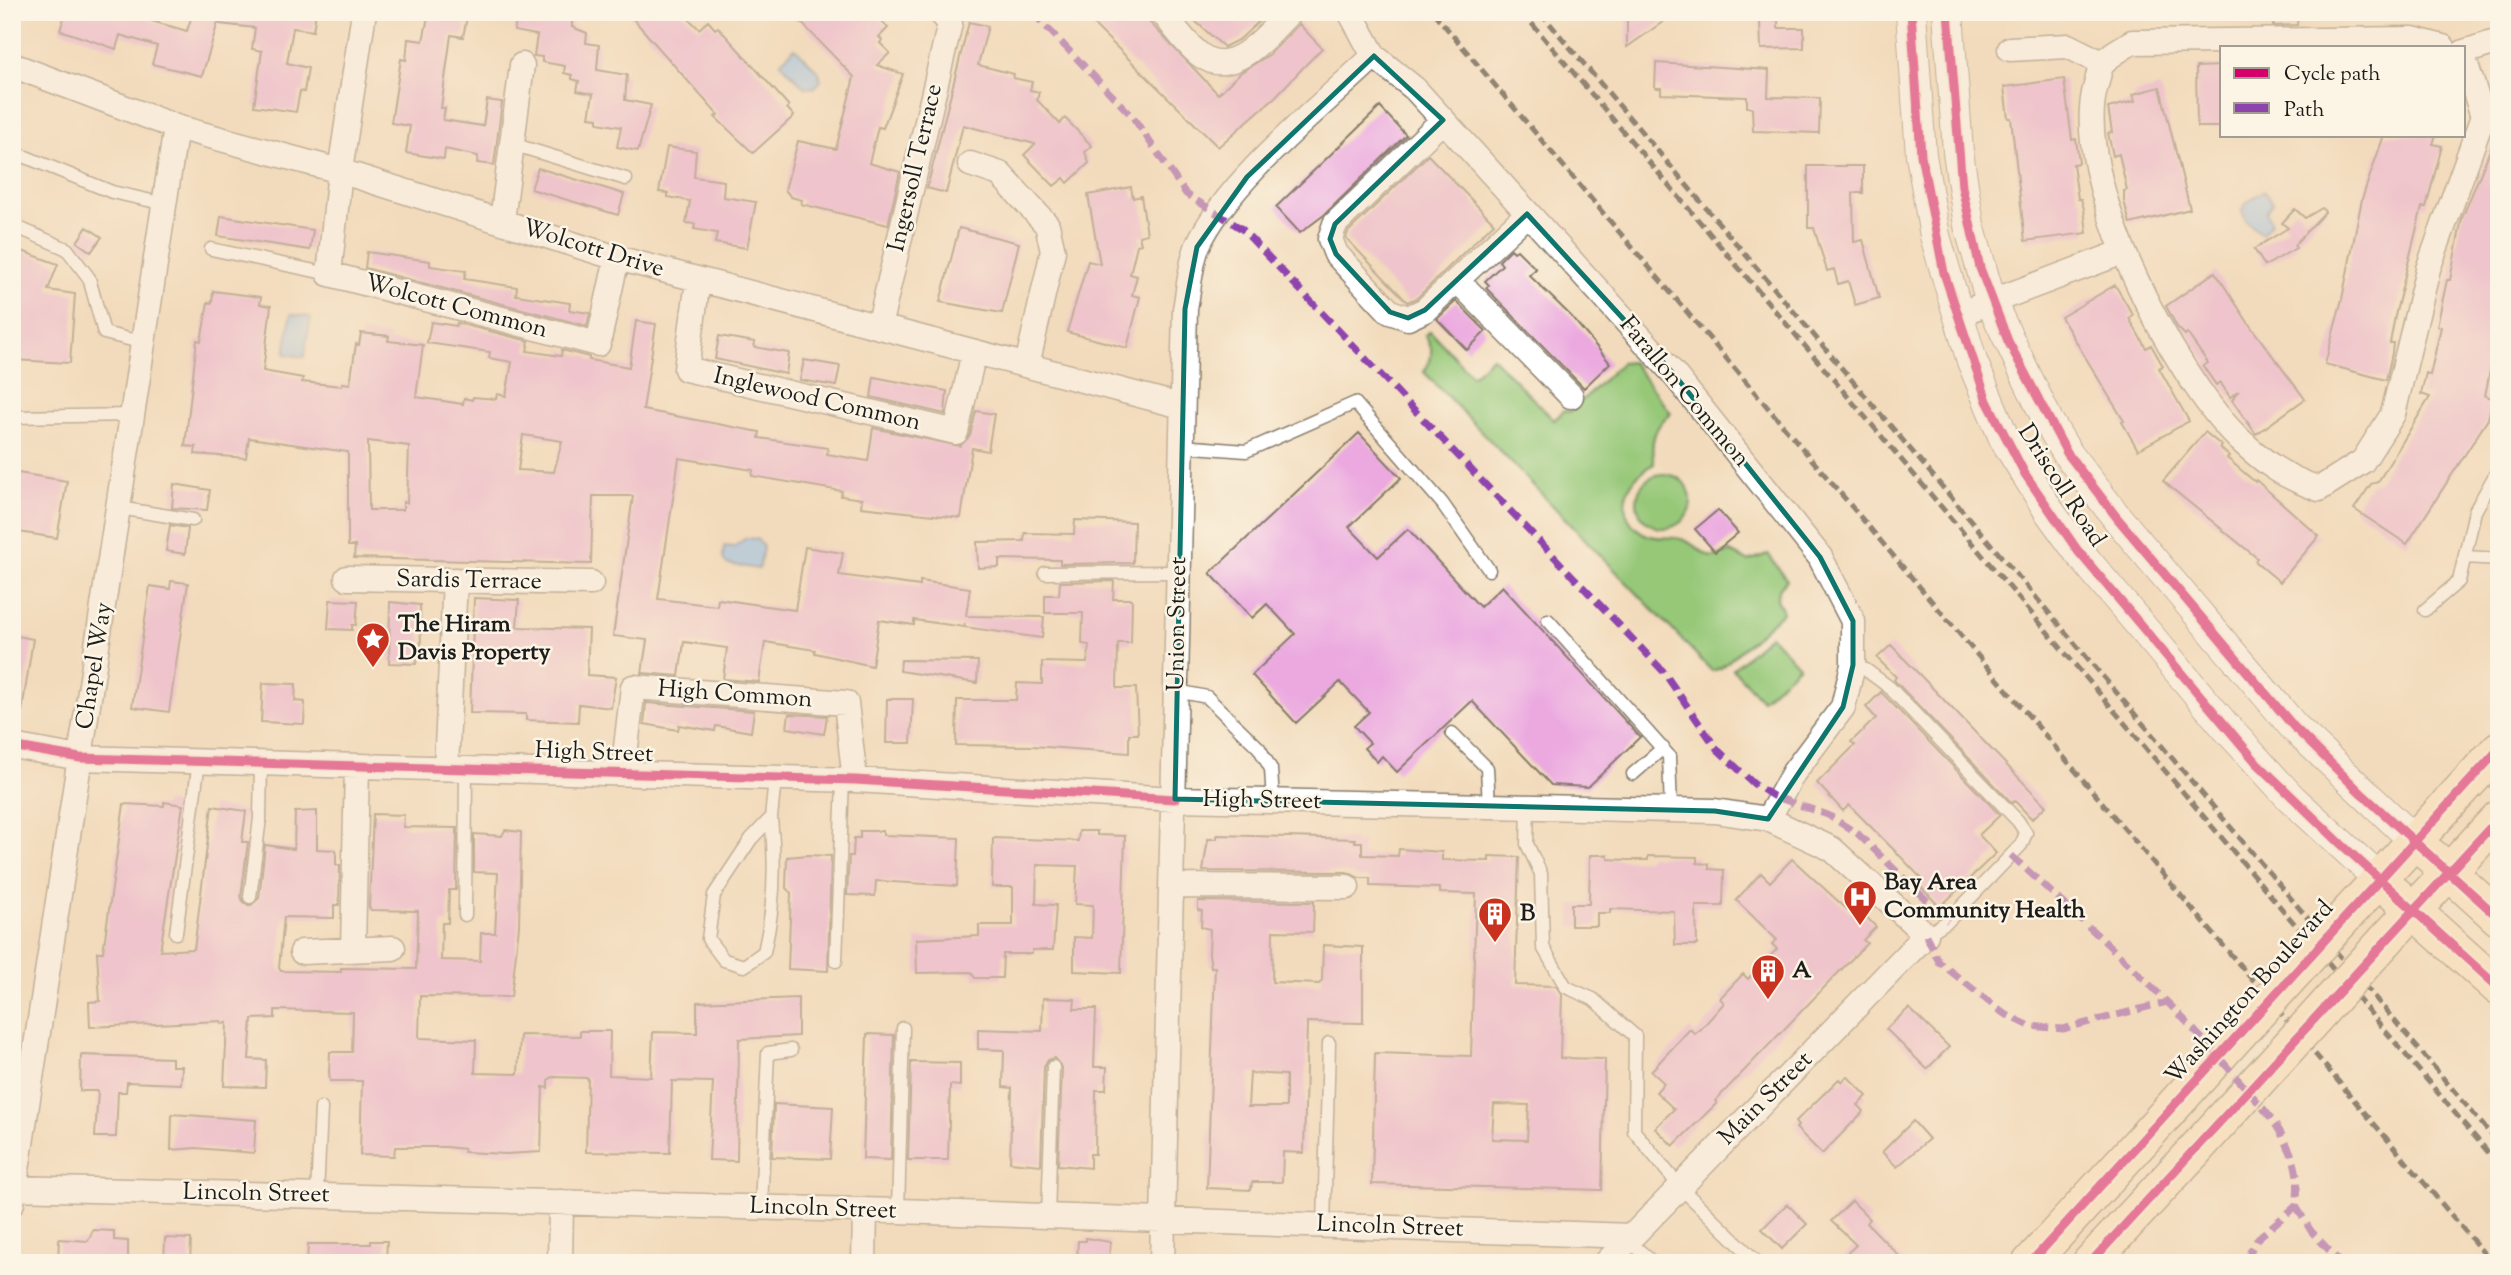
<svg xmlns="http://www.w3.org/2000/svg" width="2511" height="1275" viewBox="0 0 2511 1275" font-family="'Sorts Mill Goudy',serif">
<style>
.green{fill:#96c878;stroke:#59724a;stroke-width:2}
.water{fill:#84bcf4;stroke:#506c88;stroke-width:2}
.building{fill:#eba9e0;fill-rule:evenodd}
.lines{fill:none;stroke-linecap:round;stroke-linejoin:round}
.service-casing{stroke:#877c6c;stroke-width:15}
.minor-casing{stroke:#877c6c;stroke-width:27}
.tertiary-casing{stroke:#877c6c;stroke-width:32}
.secondary-casing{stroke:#877c6c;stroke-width:38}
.service{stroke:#fff;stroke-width:12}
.minor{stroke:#fff;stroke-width:24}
.tertiary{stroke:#fff;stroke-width:30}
.secondary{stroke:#fbe7c3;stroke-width:35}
.rail{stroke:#1c1c1c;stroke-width:5;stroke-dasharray:10 5;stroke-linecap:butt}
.secondary-bridge-casing{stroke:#877c6c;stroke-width:38;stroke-linecap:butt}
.secondary-bridge{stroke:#fbe7c3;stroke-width:35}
.quiet{stroke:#8e44ad;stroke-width:7;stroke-dasharray:14 7;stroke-linecap:butt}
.cycleway-casing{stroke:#fcf5e5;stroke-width:13}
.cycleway{stroke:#d6006c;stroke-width:9}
.marked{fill:none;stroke:#0f766e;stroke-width:5;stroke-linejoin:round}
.labels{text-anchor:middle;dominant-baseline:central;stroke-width:5;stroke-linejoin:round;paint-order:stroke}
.street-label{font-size:24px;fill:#1c1c1c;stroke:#fcf5e5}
.poi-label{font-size:24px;font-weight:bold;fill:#1c1c1c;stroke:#fcf5e5;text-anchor:start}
</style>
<rect width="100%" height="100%" fill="#fcf5e5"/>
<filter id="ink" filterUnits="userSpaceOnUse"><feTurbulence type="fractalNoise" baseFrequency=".0143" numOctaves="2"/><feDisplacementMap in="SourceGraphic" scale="14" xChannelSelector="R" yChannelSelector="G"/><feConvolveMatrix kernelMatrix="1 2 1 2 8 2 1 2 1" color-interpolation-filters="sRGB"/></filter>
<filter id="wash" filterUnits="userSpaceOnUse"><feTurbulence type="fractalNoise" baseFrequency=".00686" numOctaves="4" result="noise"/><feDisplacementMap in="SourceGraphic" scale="28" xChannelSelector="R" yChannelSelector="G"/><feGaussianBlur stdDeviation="1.57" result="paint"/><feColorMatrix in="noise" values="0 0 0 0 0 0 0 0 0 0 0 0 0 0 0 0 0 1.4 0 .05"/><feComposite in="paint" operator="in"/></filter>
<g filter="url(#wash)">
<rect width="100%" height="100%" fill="#f2dbbc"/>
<path class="green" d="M1430,331L1472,376L1492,357L1554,420L1565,410L1570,412L1621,363L1632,362L1671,413C1653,427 1650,443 1654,464C1624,478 1611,518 1647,535C1660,540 1672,535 1684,540C1695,544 1700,553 1712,557L1730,552L1748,561L1768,554L1787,580L1780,587L1777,599L1783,612L1721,668L1712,671L1424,372C1432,359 1435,349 1425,335Z
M1637 501a27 27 0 1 1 54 0a27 27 0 1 1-54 0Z
M1770,635L1799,666L1762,700L1733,669Z"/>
<path class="water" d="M795,48L819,72L821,81L814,88L804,87L780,62Z
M2264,191L2273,202L2266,212L2271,223L2262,234L2246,221L2242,211L2247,202Z
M291,314L311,317L304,357L285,354Z
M746,538L757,539L763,547L759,569L727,564L723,559L724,546L734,547Z"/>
<g id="blocks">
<path class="building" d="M66,12H151L148,20L187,31L193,12H221L202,76L152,64L157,46L120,35L116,49L60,30Z
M221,12H316L313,31L293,28L287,63L308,68L304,92L300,91L296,112L254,106L262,51L252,49L255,28L220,24Z
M429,12H468L463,37L451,35L441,108H445L443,120L483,126L487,100L502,102L494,165L477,163L478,156L445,149L444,159L406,153L410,126L391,123L401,59L406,60L408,39L423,41Z
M518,12L572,14V27L587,33L586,43L599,45L597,70L627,75L625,100L651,105L638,151L617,147L621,127L598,123V118L589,117L593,94L577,91L579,81L572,79V75L564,73L565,66L542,62V57L534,56L537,35L514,31Z
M627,12H682L699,29L708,21L715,29L718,27L789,106L787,108L794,116L753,153L715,117L718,115Z
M791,12H873L888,28L879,37L882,40L880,43L890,53L877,65L903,74L883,128L878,127L869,163L900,172L888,225L801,204L802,200L791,197L785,190L798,141L836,149L854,77Z
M1081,12H1140L1218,94L1240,73L1270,54L1299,24L1322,48L1275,97L1218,147Z
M1205,12H1269L1240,39L1224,47L1195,21Z
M1627,12H1677L1627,47Z
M2274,12H2298L2297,25L2273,26Z
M1760,20H1778V28H1804V48L1761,49Z
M969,22L988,26L978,65L1014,74L1013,78L1032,82L1030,90L1039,92L1037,100L1060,124L1065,118L1092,146L1085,152L1089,163L1068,183L1064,178L1054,186L1024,155L1035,144L963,125L946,193L927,188Z
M1656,63L1769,70L1768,97L1820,98L1819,133L1753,131L1752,108L1747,107V97L1661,94V88H1655Z
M2221,66L2222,127H2197L2196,67Z
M2064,79L2072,140L2076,139L2079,163L2073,164L2078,199H2081L2084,209L2087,233L2025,241L2011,118H2008L2004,87Z
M2160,87L2190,209L2130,224L2124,201V191L2127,190L2119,154L2113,156L2108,133L2112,132L2108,108L2135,101L2133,94Z
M1380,107L1406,135L1324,215L1300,233L1276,207Z
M2498,131L2499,325L2485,396L2493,398L2488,419L2407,544L2354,509L2371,484L2378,482L2430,397L2421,394L2426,373L2430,375L2441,327L2437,326L2447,280H2450L2462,218Z
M2384,135H2436L2433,144L2442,146L2426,207H2422L2395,316L2390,343H2393L2392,353L2386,380L2325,364L2342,299L2362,199Z
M667,147L696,151L694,177L724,181L723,197L756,202L747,248L715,243L717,233L694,229L695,224L686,223L690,201L668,197V193L659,192Z
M1428,155L1494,223L1417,298L1407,302L1346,238L1348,232Z
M1808,166H1863V193H1853L1854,242L1863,240L1879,298L1855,305L1848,281L1838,284L1834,269L1827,271L1814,228H1808Z
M538,168L624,194L618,215L531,189Z
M1131,187L1133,198L1141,196L1147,234L1139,236L1141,244L1137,245L1130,274L1137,276L1132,295L1140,297L1127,348L1067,332L1088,261L1100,264L1088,195Z
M2322,208L2325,212L2294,245L2296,248L2265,266L2254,249L2288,228L2282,223L2295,209L2305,218Z
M221,216L313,230L310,250L218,236Z
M87,227L102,237L91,252L77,242Z
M959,228L1019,243L1002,313L940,302Z
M1511,249L1514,252L1517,250L1536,269L1529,275L1571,316L1610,363L1584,388L1486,288L1489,285L1485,281L1502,265L1499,261Z
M22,251L58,264L48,290L75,294L70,363L12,360V278Z
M367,252L430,261V266L466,271L464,279L517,287L516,295L570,303L569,310L590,313L587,326L365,268Z
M2215,272L2251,327L2305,399L2256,434L2232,400L2239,391L2230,397L2220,382L2216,385L2203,366L2208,363L2187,333L2185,335L2177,327L2166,306Z
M2115,285L2133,315L2129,318L2146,348L2151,345L2163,366L2159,368L2189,421L2138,450L2122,422L2124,421L2061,317Z
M213,291L261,297L260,304L271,306L263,371L303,378L302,382L342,386V383L350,384L356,344L359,345L361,333L389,336L388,341L423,345L416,397L463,404L464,398L472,400L473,397L496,399L497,394L506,396L512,362L489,358L490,352L427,343L431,322L456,326L457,323L529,341L527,351L561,356L562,350L589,357V360L629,367L636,321L656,324L643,410L760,432L759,438L828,448L827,454L868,461L873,428L960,446L970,436L976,411L994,414L988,451L972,448L961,518L861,507L862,499L841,496L842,491L752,476L753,470L679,458L658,599L717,606L718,599L795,610L805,547L843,553L839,575L920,586V581L970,588L966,616L1044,617L1042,638L964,627L965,623L964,627L914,620V625L879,620L872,666L815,653V650L765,642L759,682L723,679L727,648L684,642L679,676L642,673L647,640L613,636L633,496H593L591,564L354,558L355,546H348V452L249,438L246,458L195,454L196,447L185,446L197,340L201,341L208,302L212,303ZM523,435L562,441L554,472L518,470ZM368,441L409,446L407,503L403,502V510H369Z
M1456,301L1486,331L1467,350L1437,319Z
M719,336L755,342L754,347L789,353L786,374L715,359Z
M804,360L840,366L836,386L800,380Z
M874,377L947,391L945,414L871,397Z
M2205,432L2222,446L2220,448L2229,456L2227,458L2255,482L2256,480L2319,536L2280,582L2255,561L2257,558L2163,481Z
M1359,433L1401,478L1349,527L1378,557L1408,529L1480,607L1502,586L1640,737L1588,787L1551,785L1472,701L1397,772L1382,756L1377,762L1364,748L1370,743L1354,726L1369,712L1340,682L1296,723L1252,675L1295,634L1267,604L1252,618L1210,573Z
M12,472L67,481L57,538L12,531Z
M174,484L210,490L207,510L172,508Z
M1718,510L1738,533L1715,552L1695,529Z
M1075,520L1134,522L1133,563L1060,564V560L999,559V567L978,568L977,542L1024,541L1025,533L1074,534Z
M170,525L188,528L185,554L166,551Z
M171,581L188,583L169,712L132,707L150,586L170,589Z
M1114,581L1113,599H1132L1131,643H1118L1117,688H1136L1138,734H1129V753L1032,746L956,745L957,700H1016L1017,683L1042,684V662L1087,663L1089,645L1082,644L1083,613H1045V595H1059L1060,582Z
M474,598L519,600L517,627L589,629L587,675L616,677L611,708L579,704L578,722L526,720V714L470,713Z
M330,600L358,601L356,625H352V630L328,629Z
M390,602L420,605L421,649H419L416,664L389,663Z
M12,635L33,639L22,711H12Z
M1891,645L2046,806L2032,819L2015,801L2012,803L1894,680L1896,677L1877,658Z
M901,660L978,661L977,683L900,671Z
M263,683L296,684L295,701L305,702L304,724L261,722Z
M1881,692L2000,815L1979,835L1996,853L1940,907L1919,885L1924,881L1899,855L1849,805L1843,811L1817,783L1855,745L1851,742L1876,718L1866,707Z
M887,699H913L911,743H886Z
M646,703L754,711L751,732L716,726L715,731L679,725L678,730L644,724Z
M789,714L827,716L824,734L787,728Z
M164,802L183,805L160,951L194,949L212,806L246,811L242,842H248L241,897L244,903L250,906L259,898L265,845L294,849L295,812L317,811V849L336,850V865H340L339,905H334V918L284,917L279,968L281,971L341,972V968L416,969L418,911L371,910L369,907L373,814L404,815L403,827L457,828L456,890H449L448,923H442L441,960L480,961L481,933H495L498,873L474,872V834L502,836L505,830L521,832L519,926L511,997L420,996L419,1038L476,1040L475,1073L518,1074L520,1035L580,1036V1031H610L609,1075L651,1077L653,1032L697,1033V1002L798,998V1036L739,1039L737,1161L709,1160L713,1082L672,1081L670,1153L586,1152L588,1078L553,1077L548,1080V1088L543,1087L541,1152L506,1154L464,1152V1149L446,1147H395L394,1156L360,1155L362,1081H330L329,1072L330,1052H352L353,1012L275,1010V1018L252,1019L249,1059L266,1060L265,1087L224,1086L227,1023L221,1024V1021L90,1027L89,1002L100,1001L97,952H103L124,804L164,806Z
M860,831H883V835L959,838L957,886L876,881L875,896L847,895L849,856H853L854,838H860Z
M1079,831H1097V835L1125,836L1121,973L1074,971V937L1092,938L1093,905L1075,904L1077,866L1037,865L1036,904L1056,905L1053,950H1032V954H1003L1002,978H975L971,972L917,973L916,939L979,936V925H1013V887H992L993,838L1078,841Z
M1217,835L1355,839V842H1362V855L1398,856L1399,849L1442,852V860L1489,861V856L1519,857L1515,985L1556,986L1562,995L1560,1058L1605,1059L1602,1190L1372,1184L1375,1053L1471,1056L1476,894L1440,893V888L1370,886V878H1359L1347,872L1203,871L1208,839H1217ZM1494,1104L1529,1105L1527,1140L1492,1139Z
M808,855L831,856L828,971L788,969L791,893L786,888L787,857Z
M1590,855H1608V859L1627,860H1648V856L1697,857V863L1709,864V869L1724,870L1723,906H1696L1697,945H1675L1674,911L1610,909V913H1597V926H1571V904H1589Z
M1792,859L1851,913L1857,907L1876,927L1863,940L1867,943L1715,1101L1717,1103L1673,1146L1655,1128L1674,1109L1656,1092L1664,1083L1651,1071L1690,1029L1695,1034L1702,1028L1724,1003L1720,998L1743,974L1748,979L1777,949L1772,944L1777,940L1736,900L1761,873L1770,882Z
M1198,901L1314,902L1313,932L1273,931L1272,982L1319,984L1322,980L1323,945L1363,947V1023L1307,1022L1304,1153L1283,1152L1282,1182H1252L1251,1190L1207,1188L1215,967H1211L1209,954L1210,929L1201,927L1202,911L1198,910ZM1250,1073L1286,1075V1107H1248Z
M1043,998L1075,999L1074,1009H1096L1094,1067H1107L1106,1090H1096L1095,1154H1090V1168L1058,1165L1062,1067L1054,1058L1048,1060L1044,1067L1041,1165L1010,1162L1012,1088L1003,1087L1004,1050L978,1049V1029L1042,1031Z
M1909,1008L1949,1047L1927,1069L1886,1029Z
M867,1034L894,1035L891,1160L863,1159Z
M81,1055L172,1058V1066H182L181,1084L127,1082L126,1092H118L116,1137H95L98,1091H80Z
M911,1062L960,1063V1086L950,1085L948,1160H908Z
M1847,1076L1867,1096L1858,1105L1864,1111L1822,1154L1796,1128L1798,1126L1795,1122L1839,1079L1842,1082Z
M774,1104L833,1107L830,1159L772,1157Z
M172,1114L256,1120L254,1153L196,1148L171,1150Z
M1913,1121L1929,1139L1897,1167L1882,1152Z
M1852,1201L1870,1219L1867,1223L1906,1263H1837L1856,1245L1831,1221Z
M1787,1204L1807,1224L1782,1249L1762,1229Z
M93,1230L114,1231V1240L128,1241V1263H58L59,1239L88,1241Z
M165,1238L191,1239L190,1263H164Z
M1086,1238L1110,1242L1109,1263H1077L1078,1241H1086Z
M371,1241H387L386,1263H307L308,1244H371Z"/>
</g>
</g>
<g filter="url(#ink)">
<use href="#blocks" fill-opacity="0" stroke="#877c6c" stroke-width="2"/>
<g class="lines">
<g class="service-casing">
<path id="service" d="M512,144L626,179
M12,156L21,155L112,192L165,204
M12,225L67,249L89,278L104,333L144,343
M211,249L329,274
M12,417L133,415
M1181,446L1246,451L1355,403L1442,503L1489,570
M119,508L193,520
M2465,557L2499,559
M1045,573L1179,572
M2425,610L2459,581L2475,511L2499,468
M1548,620L1669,756L1671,810
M1853,665L1866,670L1889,687L2018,821L2026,833L2021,845L1948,921L1926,935
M1177,691L1207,697L1259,748L1271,769L1273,801
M1452,733L1487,768L1489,806
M1633,774L1663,748
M1528,807L1527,844L1541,874L1543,947L1566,987L1593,999L1635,1036L1634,1131L1680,1187L1758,1263
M771,818C776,864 775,906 764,952L744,966L724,960L708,939L714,895L751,839L771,818L775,779
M250,897L260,818L261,763
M465,915L466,769
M176,933L199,761
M836,961L843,780
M317,1195L321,1108
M761,1207L768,1053L791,1050
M898,1211L903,1028
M1048,1216L1053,1067
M1324,1225L1329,1043
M1628,1240L1653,1263"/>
</g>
<g class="minor-casing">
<path id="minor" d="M364,12L340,171L329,274L598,344L617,258
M1162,12C1173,25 1185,43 1199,54C1233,81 1267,34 1290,12
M1350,12L1374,56L1415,89L1673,373L1820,557L1853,621V665L1843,707L1794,772L1768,819
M2443,47L2413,39L2132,42C2123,48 2107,56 2102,64C2099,69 2098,79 2096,85C2069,176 2173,375 2239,439C2267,465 2283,476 2319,489L2363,461L2393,414L2428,269L2483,116L2464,59
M2010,49L2068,46L2102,63
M2464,52L2499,41
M12,65L176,127L340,171L617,258L1181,406
M1443,120L1335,224L1330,239L1336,254L1390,312L1408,318L1425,310L1527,214
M970,164L1000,174L1047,225L1053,251L1027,365
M502,221L522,65
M1457,280L1571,396
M698,281L686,369L956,432L974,352
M1956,315L2123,252
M879,327L950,23L940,12
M347,578L591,583
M12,746L80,758L855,780L1175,799L1715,811L1768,819L1832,849L1926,935L1606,1263
M446,768L455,580
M623,773L633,687L846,703L855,780
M1172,886L1347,887
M353,948L357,766
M302,952L393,948
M14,1188L898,1211L1632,1236
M12,1203L176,127
M560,1263L561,1202
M864,1263L865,1210
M1162,1263L1185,309C1189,289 1190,264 1198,245C1228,180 1321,107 1374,56"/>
</g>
<g class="tertiary-casing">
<path id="tertiary" d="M1911,12L1921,155L1935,236L1972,361L2004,438L2049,511L2078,551L2225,726L2291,798L2380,880
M1948,12L1958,152L1969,225L1991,302L2047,419L2067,453L2118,519L2294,727L2415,841"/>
</g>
<g class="secondary-casing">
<path id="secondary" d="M2431,856L2499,918
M2395,894L2499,988
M2351,910L2499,749
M2384,942L2499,818
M2030,1263L2166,1114
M2090,1263L2195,1150"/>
</g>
<use href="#service" class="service"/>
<use href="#minor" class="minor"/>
<use href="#tertiary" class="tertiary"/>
<use href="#secondary" class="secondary"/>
<path class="rail" d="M1433,12L2492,1263
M1522,12L2499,1165
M1540,12L2499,1144"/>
<g class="secondary-bridge-casing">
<path id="secondary-bridge" d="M2166,1114L2351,910
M2195,1150L2384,942"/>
</g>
<use href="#secondary-bridge" class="secondary-bridge"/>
<path class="quiet" d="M1032,12L1132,116L1186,194L1242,229L1663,671L1717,749L1754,784L1773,796L1828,815L1858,834L1948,921
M2011,855C2088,927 2167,995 2235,1076C2255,1099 2277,1121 2289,1149C2298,1168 2299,1185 2296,1206L2258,1238L2250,1252L2255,1263
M1926,935L1939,962L2003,1013L2030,1026L2063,1029L2167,1002
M2296,1206L2311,1231L2341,1263"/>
<g class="cycleway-casing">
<path id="cycleway" d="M1911,12L1921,155L1944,273L1987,401L2025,474L2078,551L2257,763L2341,844L2499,988
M1948,12L1962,187L1980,268L2008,341L2067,453L2118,519L2294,727L2361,793L2499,918
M12,746L80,758L855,780L1175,799
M2030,1263L2499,749
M2090,1263L2499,818"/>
</g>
<use href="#cycleway" class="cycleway"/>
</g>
</g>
<path d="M0 0H2511V1275H0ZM1374,56L1443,120L1335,224L1330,239L1336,254L1390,312L1408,318L1425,310L1527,214L1673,373L1820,557L1853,621V665L1843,707L1768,819L1715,811L1175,799L1185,309L1197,247L1247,177Z" fill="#f2dbbc" fill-opacity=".55" fill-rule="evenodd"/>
<path class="marked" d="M1374,56L1443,120L1335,224L1330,239L1336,254L1390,312L1408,318L1425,310L1527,214L1673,373L1820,557L1853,621V665L1843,707L1768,819L1715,811L1175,799L1185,309L1197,247L1247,177Z"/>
<defs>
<g id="sight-pin" transform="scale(1.75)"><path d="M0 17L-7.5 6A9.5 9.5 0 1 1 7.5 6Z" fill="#c8321e" stroke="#fcf5e5"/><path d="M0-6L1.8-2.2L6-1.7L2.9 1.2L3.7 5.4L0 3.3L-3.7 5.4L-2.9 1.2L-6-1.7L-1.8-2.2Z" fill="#fff"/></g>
<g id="hospital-pin" transform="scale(1.75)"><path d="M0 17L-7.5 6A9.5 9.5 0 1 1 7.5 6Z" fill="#c8321e" stroke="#fcf5e5"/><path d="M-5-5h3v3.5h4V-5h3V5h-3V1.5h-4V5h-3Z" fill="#fff"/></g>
<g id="building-pin" transform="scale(1.75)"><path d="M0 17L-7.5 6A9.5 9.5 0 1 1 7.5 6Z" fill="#c8321e" stroke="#fcf5e5"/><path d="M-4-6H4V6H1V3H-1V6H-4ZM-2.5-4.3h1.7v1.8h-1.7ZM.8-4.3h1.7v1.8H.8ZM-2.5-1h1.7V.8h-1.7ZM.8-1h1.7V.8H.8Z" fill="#fff"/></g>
</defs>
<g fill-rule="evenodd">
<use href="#sight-pin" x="373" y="639"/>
<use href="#hospital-pin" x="1860" y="897"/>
<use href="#building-pin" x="1495" y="914"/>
<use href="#building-pin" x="1768" y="971"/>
</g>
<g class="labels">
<g class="street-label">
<text transform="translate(916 168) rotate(-77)">Ingersoll Terrace</text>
<text transform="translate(593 249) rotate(17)">Wolcott Drive</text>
<text transform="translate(456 307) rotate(15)">Wolcott Common</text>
<text transform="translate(1684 392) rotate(50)">Farallon Common</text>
<text transform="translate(817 400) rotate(13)">Inglewood Common</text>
<text transform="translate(2061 486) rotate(57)">Driscoll Road</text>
<text transform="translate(469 581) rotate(1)">Sardis Terrace</text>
<text transform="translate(1178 624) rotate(-89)">Union Street</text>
<text transform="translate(95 666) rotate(-81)">Chapel Way</text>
<text transform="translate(735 695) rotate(4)">High Common</text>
<text transform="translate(594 753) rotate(2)">High Street</text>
<text transform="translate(1262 801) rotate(1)">High Street</text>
<text transform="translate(2250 993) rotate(-48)">Washington Boulevard</text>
<text transform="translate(1766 1099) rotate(-45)">Main Street</text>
<text transform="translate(256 1194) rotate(1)">Lincoln Street</text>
<text transform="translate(823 1209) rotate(2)">Lincoln Street</text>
<text transform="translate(1390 1227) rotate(2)">Lincoln Street</text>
</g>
<g class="poi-label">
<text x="398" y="625">The Hiram<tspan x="398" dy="28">Davis Property</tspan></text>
<text x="1884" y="883">Bay Area<tspan x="1884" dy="28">Community Health</tspan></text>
<text x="1520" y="914">B</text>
<text x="1792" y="971">A</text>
</g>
</g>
<rect width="2511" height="1275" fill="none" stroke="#fcf5e5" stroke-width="42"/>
<rect x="2220" y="46" width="245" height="91" fill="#fcf5e5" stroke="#a29e95" stroke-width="2"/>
<rect x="2234" y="68" width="35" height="10" fill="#d6006c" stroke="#a29e95" stroke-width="2"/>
<text x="2284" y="80" font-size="21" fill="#1c1c1c">Cycle path</text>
<rect x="2234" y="103" width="35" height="10" fill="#8e44ad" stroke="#a29e95" stroke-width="2"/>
<text x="2284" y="116" font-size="21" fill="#1c1c1c">Path</text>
</svg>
